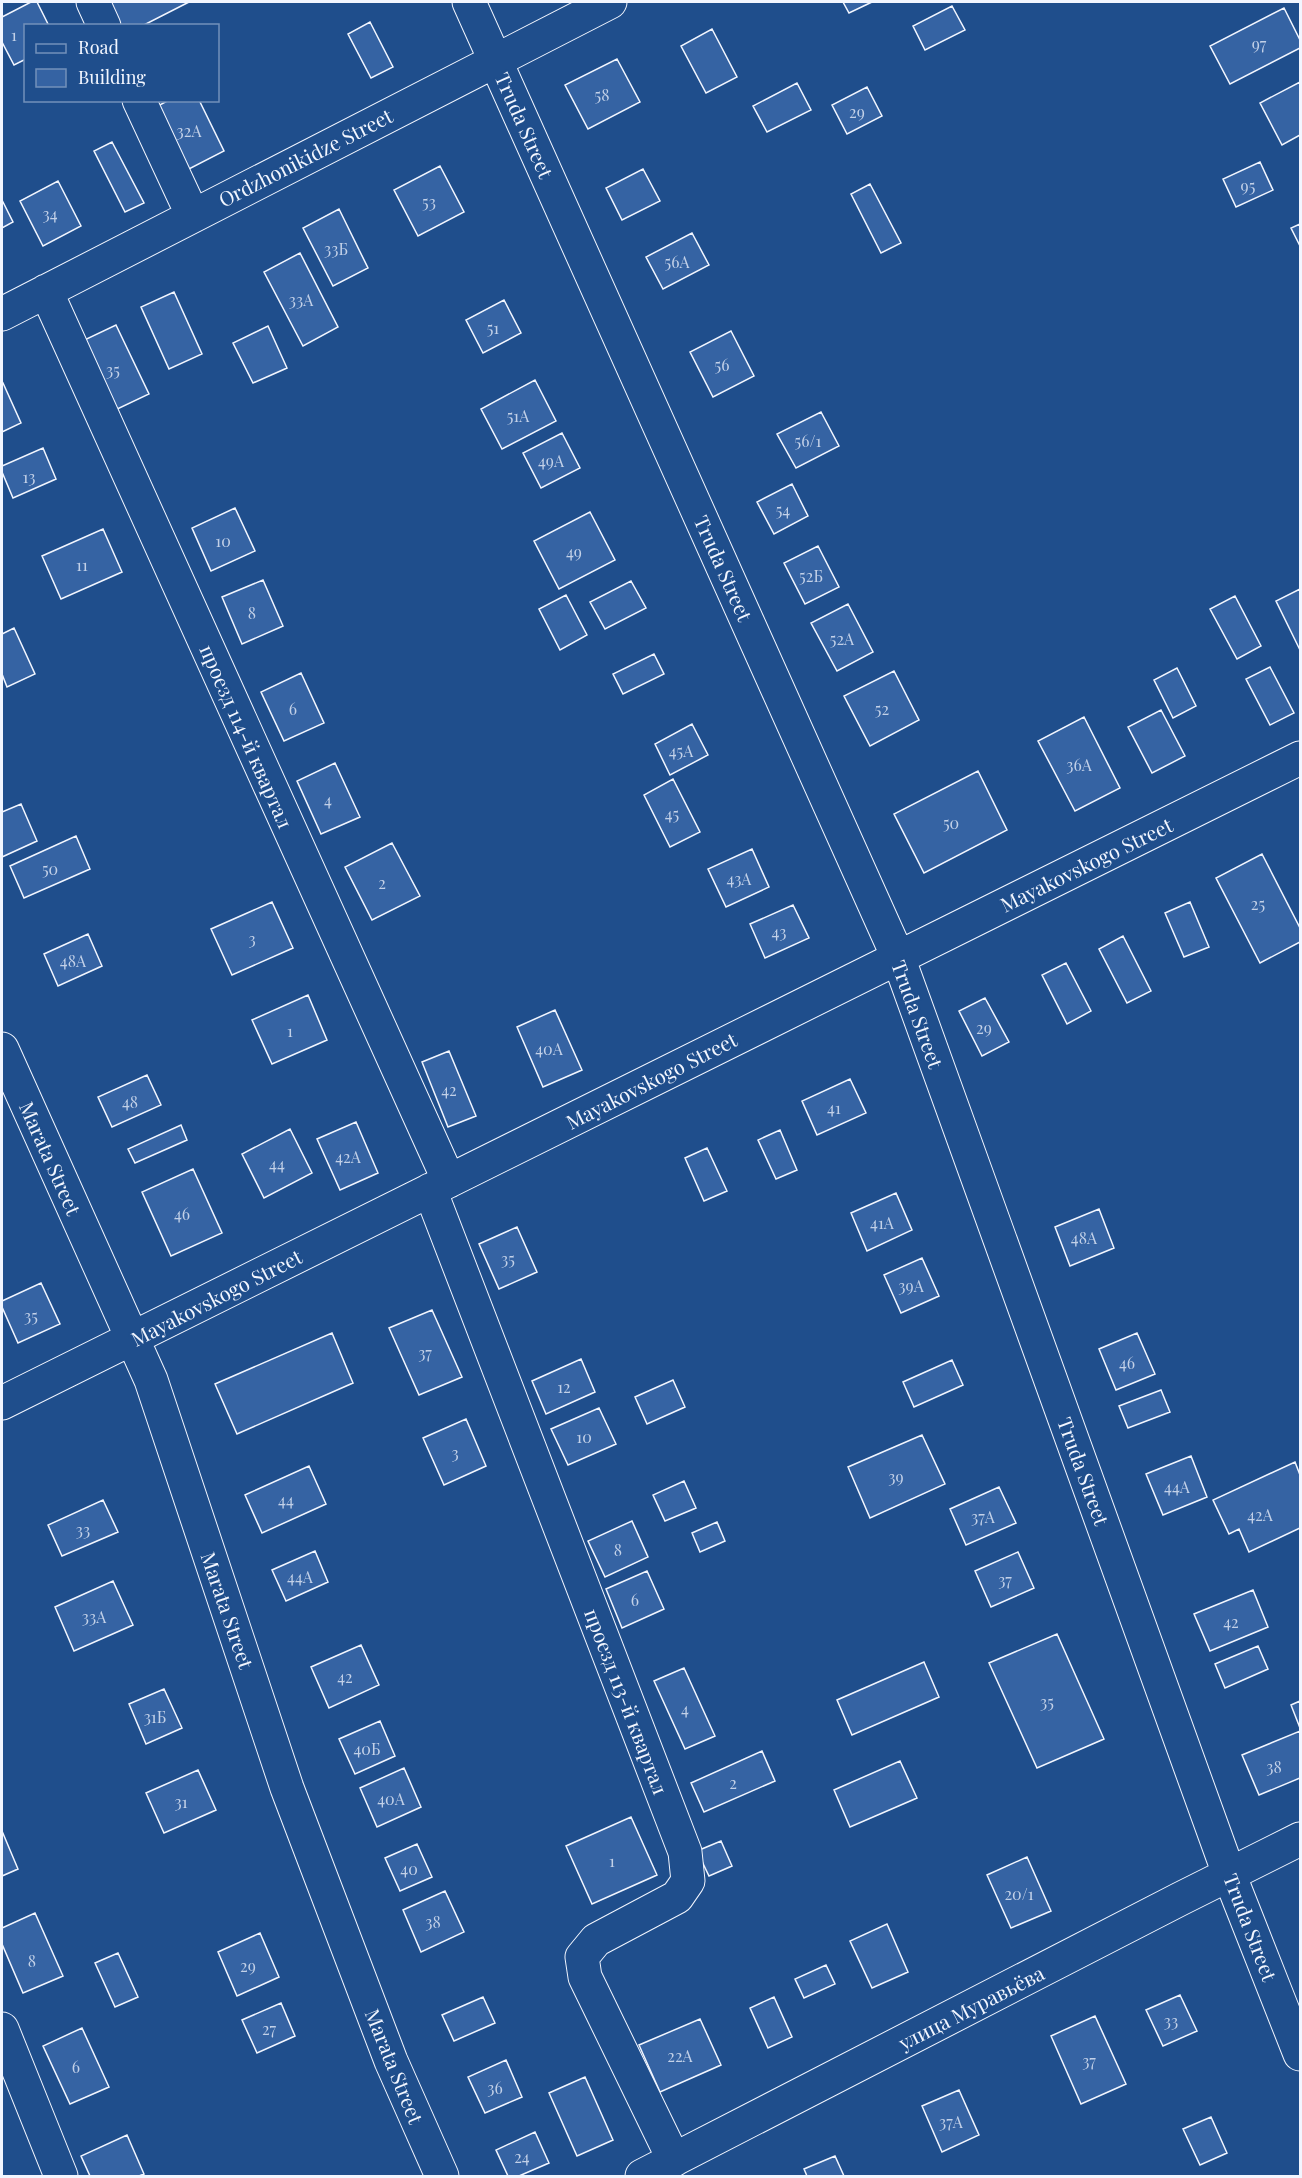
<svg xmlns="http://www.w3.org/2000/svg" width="1302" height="2178" viewBox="0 0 1302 2178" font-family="'Playfair Display',serif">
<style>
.building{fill:#3563a3;stroke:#f2f6ff;stroke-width:1.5}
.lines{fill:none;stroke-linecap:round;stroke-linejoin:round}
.minor-casing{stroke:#f2f6ff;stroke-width:35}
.minor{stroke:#1f4e8c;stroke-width:33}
.labels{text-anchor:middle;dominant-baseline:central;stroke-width:4.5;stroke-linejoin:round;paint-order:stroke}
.number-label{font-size:16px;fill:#c3d1e8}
.street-label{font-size:20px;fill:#f2f6ff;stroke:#1f4e8c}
</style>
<rect width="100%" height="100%" fill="#1f4e8c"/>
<path class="building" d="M31,2H37L49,26H26V59L14,65L2,42V17Z
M106,2H189L142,26H119Z
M843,2H872L849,13Z
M952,6L965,30L925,50L913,26Z
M1284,8L1300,40V48L1230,84L1210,46Z
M370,22L393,67L371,78L348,34Z
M712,29L737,77L706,93L681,46Z
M617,59L640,102L588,129L565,85Z
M1300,82V135L1282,145L1260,103Z
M797,83L811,110L767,132L753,106Z
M867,87L882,116L847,134L832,105Z
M169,100H199L224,151L187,170L154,108Z
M112,142L144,203L125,212L94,151Z
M1260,162L1273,190L1236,207L1223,179Z
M440,166L464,212L418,236L394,190Z
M643,169L660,201L622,220L606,188Z
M58,181L81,226L43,246L20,201Z
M870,184L901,243L881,253L851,194Z
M2,200L13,222L2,228Z
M339,209L368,268L333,286L303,228Z
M1300,224V246L1291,228Z
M692,233L709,265L663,289L646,257Z
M300,253L338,327L303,346L264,272Z
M174,292L202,354L169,369L141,307Z
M504,300L521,333L483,353L466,320Z
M116,325L149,394L111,412L78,343Z
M268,326L287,368L253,383L233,343Z
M731,331L754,376L713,397L690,352Z
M535,380L556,421L502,449L481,409Z
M3,383L21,423L2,432V384Z
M821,412L839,446L796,468L777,434Z
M562,433L580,468L541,488L523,453Z
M43,448L56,479L13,498L2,472V466Z
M792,484L808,516L774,534L757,502Z
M235,508L255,551L211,571L192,528Z
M590,512L615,560L559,589L534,541Z
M103,529L122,572L61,599L42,556Z
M818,546L839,587L805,604L784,563Z
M263,580L283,626L242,644L222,597Z
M631,581L646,608L605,629L590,602Z
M1300,589V650L1276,601Z
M566,595L587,635L560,650L539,609Z
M1235,596L1261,646L1237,659L1210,609Z
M848,604L873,652L837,671L811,623Z
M14,628L35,674L7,687L2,674V634Z
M654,654L664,674L623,694L613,674Z
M1270,667L1294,713L1270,725L1246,679Z
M1177,668L1196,706L1173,718L1154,680Z
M894,671L919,720L870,746L844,696Z
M301,673L324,723L284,741L261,692Z
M1161,710L1185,756L1152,773L1128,727Z
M1084,717L1120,788L1075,811L1038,741Z
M692,724L708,755L670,775L655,744Z
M335,763L360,817L321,834L297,781Z
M978,771L1007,830L924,873L894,814Z
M673,779L700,832L670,847L644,795Z
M21,804L37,841L2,857V812Z
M76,836L90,869L24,898L10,866Z
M392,843L420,896L372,920L345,867Z
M752,849L769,887L726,907L708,869Z
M1262,854L1300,928V942L1260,963L1216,878Z
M272,902L293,948L232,975L211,929Z
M1190,902L1209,947L1184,957L1165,913Z
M793,905L809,938L765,958L750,924Z
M88,934L102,966L58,986L44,954Z
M1123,936L1151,991L1127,1003L1099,949Z
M1066,963L1091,1011L1067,1024L1042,975Z
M308,995L327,1040L272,1064L252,1020Z
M985,998L1009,1042L982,1056L959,1011Z
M555,1010L582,1070L543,1087L517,1027Z
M449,1051L476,1116L448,1127L422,1062Z
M147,1075L161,1105L112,1127L98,1097Z
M850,1079L866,1113L817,1135L802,1101Z
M356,1122L378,1173L340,1190L317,1139Z
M181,1125L187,1140L135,1163L128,1149Z
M290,1129L312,1173L264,1198L242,1154Z
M780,1130L797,1170L776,1179L758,1140Z
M707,1148L727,1191L704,1201L685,1158Z
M193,1169L222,1233L171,1256L142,1192Z
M896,1193L912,1230L867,1251L851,1213Z
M1099,1209L1114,1248L1070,1266L1055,1227Z
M517,1227L537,1272L499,1289L479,1244Z
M922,1258L939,1296L901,1313L884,1275Z
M41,1283L60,1324L18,1343L2,1307V1301Z
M432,1310L462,1377L419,1395L389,1328Z
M332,1333L353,1383L237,1434L215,1384Z
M1137,1333L1155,1374L1116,1390L1099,1349Z
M581,1359L595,1392L546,1414L532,1381Z
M952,1360L963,1385L914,1407L903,1382Z
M673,1380L685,1407L647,1424L635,1397Z
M1161,1390L1170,1412L1128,1428L1119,1406Z
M599,1408L616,1444L568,1465L551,1429Z
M466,1419L486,1466L444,1485L423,1438Z
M922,1435L945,1484L870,1518L848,1467Z
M1191,1456L1207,1497L1163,1515L1146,1474Z
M1295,1462L1300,1475V1528L1249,1552L1239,1529L1229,1534L1213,1500Z
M309,1466L326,1504L262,1533L245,1495Z
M684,1481L696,1508L665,1521L653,1495Z
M999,1487L1016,1523L966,1545L950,1509Z
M103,1500L118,1532L62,1556L48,1525Z
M632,1521L648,1557L605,1577L588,1541Z
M717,1522L725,1541L700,1552L692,1533Z
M315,1551L328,1582L286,1601L272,1570Z
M1018,1552L1034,1588L991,1607L975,1571Z
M647,1571L664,1609L622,1628L606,1589Z
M113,1581L133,1625L74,1651L55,1607Z
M1253,1590L1268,1627L1210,1651L1194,1614Z
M1057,1634L1104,1739L1037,1768L989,1663Z
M361,1645L379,1685L329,1708L311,1667Z
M1258,1646L1268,1669L1225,1688L1215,1664Z
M924,1662L939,1697L852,1735L837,1700Z
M684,1668L715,1736L685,1749L654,1681Z
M164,1689L182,1728L146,1744L129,1704Z
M1300,1701V1728L1291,1705Z
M380,1721L395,1756L355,1774L339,1739Z
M1300,1731V1778L1259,1795L1242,1755Z
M762,1751L775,1781L704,1812L691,1783Z
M900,1761L917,1798L850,1827L834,1790Z
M404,1768L421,1807L377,1827L360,1788Z
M198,1770L216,1810L164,1833L146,1793Z
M631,1817L657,1875L592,1904L566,1846Z
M2,1831L18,1869L2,1876Z
M721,1841L732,1866L709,1876L697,1851Z
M417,1844L432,1877L400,1891L385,1858Z
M1027,1857L1051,1911L1011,1928L987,1875Z
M445,1891L464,1932L421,1952L403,1910Z
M35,1913L63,1976L23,1993L2,1944V1928Z
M887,1924L908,1972L872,1988L850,1941Z
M260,1933L279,1977L237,1996L218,1952Z
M118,1953L138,1997L115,2007L95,1963Z
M826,1965L835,1984L804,1998L795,1979Z
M1180,1995L1197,2031L1163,2046L1146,2010Z
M483,1997L495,2023L454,2041L442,2015Z
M774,1997L792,2037L768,2048L750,2008Z
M281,2003L295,2036L257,2053L242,2020Z
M1095,2016L1126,2084L1081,2104L1051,2036Z
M700,2019L721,2065L660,2092L639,2045Z
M82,2028L109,2087L70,2104L43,2046Z
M506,2060L522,2097L485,2113L468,2077Z
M585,2077L613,2140L577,2156L549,2093Z
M959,2090L979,2135L942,2152L922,2106Z
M1211,2117L1227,2153L1200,2165L1183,2129Z
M535,2132L549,2163L519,2176H508L496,2150Z
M127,2135L144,2174L139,2176H90L81,2156Z
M835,2156L844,2176H807L804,2169Z"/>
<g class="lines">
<g class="minor-casing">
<path id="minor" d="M93,2L104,26
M469,2L898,957L1229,1874L1300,2054
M139,100L193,216
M46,291L449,1181
M2,314L610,2
M2,1049L151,1380L287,1788L391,2061L442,2176
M430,1190L685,1852L688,1881L677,1897L596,1940L582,1957L585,1977L674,2160
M2,1403L1300,758
M2,2029L61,2176
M642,2176L1180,1899L1300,1839"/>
</g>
<use href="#minor" class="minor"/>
</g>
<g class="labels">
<g class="number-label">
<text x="14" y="34">1</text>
<text x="1259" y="43">97</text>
<text x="602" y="94">58</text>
<text x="857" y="111">29</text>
<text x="189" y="130">32А</text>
<text x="1248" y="185">95</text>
<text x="429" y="201">53</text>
<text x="50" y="213">34</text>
<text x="336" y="248">33Б</text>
<text x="677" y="261">56А</text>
<text x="301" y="299">33А</text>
<text x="493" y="327">51</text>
<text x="722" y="364">56</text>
<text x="113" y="369">35</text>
<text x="518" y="415">51А</text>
<text x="808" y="440">56/1</text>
<text x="551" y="460">49А</text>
<text x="29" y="476">13</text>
<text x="783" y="509">54</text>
<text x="223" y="540">10</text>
<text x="574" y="551">49</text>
<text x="82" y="564">11</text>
<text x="811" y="575">52Б</text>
<text x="252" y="612">8</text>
<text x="842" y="638">52А</text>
<text x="293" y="708">6</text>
<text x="882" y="708">52</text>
<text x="681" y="750">45А</text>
<text x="1079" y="764">36А</text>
<text x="328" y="799">4</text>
<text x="672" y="813">45</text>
<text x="951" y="822">50</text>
<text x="50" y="868">50</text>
<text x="739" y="878">43А</text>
<text x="382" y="882">2</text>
<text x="1258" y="903">25</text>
<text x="779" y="931">43</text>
<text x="252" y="938">3</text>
<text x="73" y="960">48А</text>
<text x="984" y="1027">29</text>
<text x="290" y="1030">1</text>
<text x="549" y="1048">40А</text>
<text x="449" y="1089">42</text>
<text x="130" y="1101">48</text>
<text x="834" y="1107">41</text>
<text x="348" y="1156">42А</text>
<text x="277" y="1163">44</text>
<text x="182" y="1213">46</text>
<text x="882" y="1222">41А</text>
<text x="1084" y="1237">48А</text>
<text x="508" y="1258">35</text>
<text x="911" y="1285">39А</text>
<text x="31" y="1315">35</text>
<text x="425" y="1352">37</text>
<text x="1127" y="1362">46</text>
<text x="564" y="1386">12</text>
<text x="584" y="1436">10</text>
<text x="455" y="1452">3</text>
<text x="896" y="1476">39</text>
<text x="1177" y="1486">44А</text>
<text x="286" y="1499">44</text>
<text x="1260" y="1514">42А</text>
<text x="983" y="1516">37А</text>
<text x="83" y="1529">33</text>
<text x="618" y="1549">8</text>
<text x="300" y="1576">44А</text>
<text x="1005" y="1579">37</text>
<text x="635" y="1599">6</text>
<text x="94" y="1616">33А</text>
<text x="1231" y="1621">42</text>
<text x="345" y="1676">42</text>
<text x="1047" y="1701">35</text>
<text x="685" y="1708">4</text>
<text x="155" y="1716">31Б</text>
<text x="367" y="1748">40Б</text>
<text x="1274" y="1766">38</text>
<text x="733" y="1782">2</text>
<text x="391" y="1798">40А</text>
<text x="181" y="1801">31</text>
<text x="612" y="1860">1</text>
<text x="409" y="1868">40</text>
<text x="1019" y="1893">20/1</text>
<text x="433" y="1921">38</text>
<text x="32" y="1960">8</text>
<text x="248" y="1965">29</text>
<text x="1171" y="2020">33</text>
<text x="269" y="2028">27</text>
<text x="680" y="2055">22А</text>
<text x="1089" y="2060">37</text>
<text x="76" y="2066">6</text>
<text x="495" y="2087">36</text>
<text x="951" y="2121">37А</text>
<text x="522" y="2156">24</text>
</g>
<g class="street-label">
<text transform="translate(525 125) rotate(66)">Truda Street</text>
<text transform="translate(305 157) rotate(-27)">Ordzhonikidze Street</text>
<text transform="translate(724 568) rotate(66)">Truda Street</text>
<text transform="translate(247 736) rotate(66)">проезд 114-й квартал</text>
<text transform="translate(1086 864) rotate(-26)">Mayakovskogo Street</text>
<text transform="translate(918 1014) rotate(70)">Truda Street</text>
<text transform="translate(651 1080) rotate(-27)">Mayakovskogo Street</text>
<text transform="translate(51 1158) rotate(66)">Marata Street</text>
<text transform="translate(216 1297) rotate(-27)">Mayakovskogo Street</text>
<text transform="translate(1084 1471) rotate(70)">Truda Street</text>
<text transform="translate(228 1610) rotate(71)">Marata Street</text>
<text transform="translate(627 1701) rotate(69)">проезд 113-й квартал</text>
<text transform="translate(1251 1927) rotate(69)">Truda Street</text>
<text transform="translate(971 2007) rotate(-27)">улица Муравьёва</text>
<text transform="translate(395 2066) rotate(68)">Marata Street</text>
</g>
</g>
<rect width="1302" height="2178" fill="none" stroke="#f2f6ff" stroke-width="6"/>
<rect x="24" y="24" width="195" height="78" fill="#1f4e8c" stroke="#7391ba" stroke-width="1.5"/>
<rect x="36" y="44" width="30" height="9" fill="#1f4e8c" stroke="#7391ba" stroke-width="1.5"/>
<text x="78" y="54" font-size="18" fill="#f2f6ff">Road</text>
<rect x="36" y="69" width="30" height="18" fill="#3563a3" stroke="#7391ba" stroke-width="1.5"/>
<text x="78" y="84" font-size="18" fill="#f2f6ff">Building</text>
</svg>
